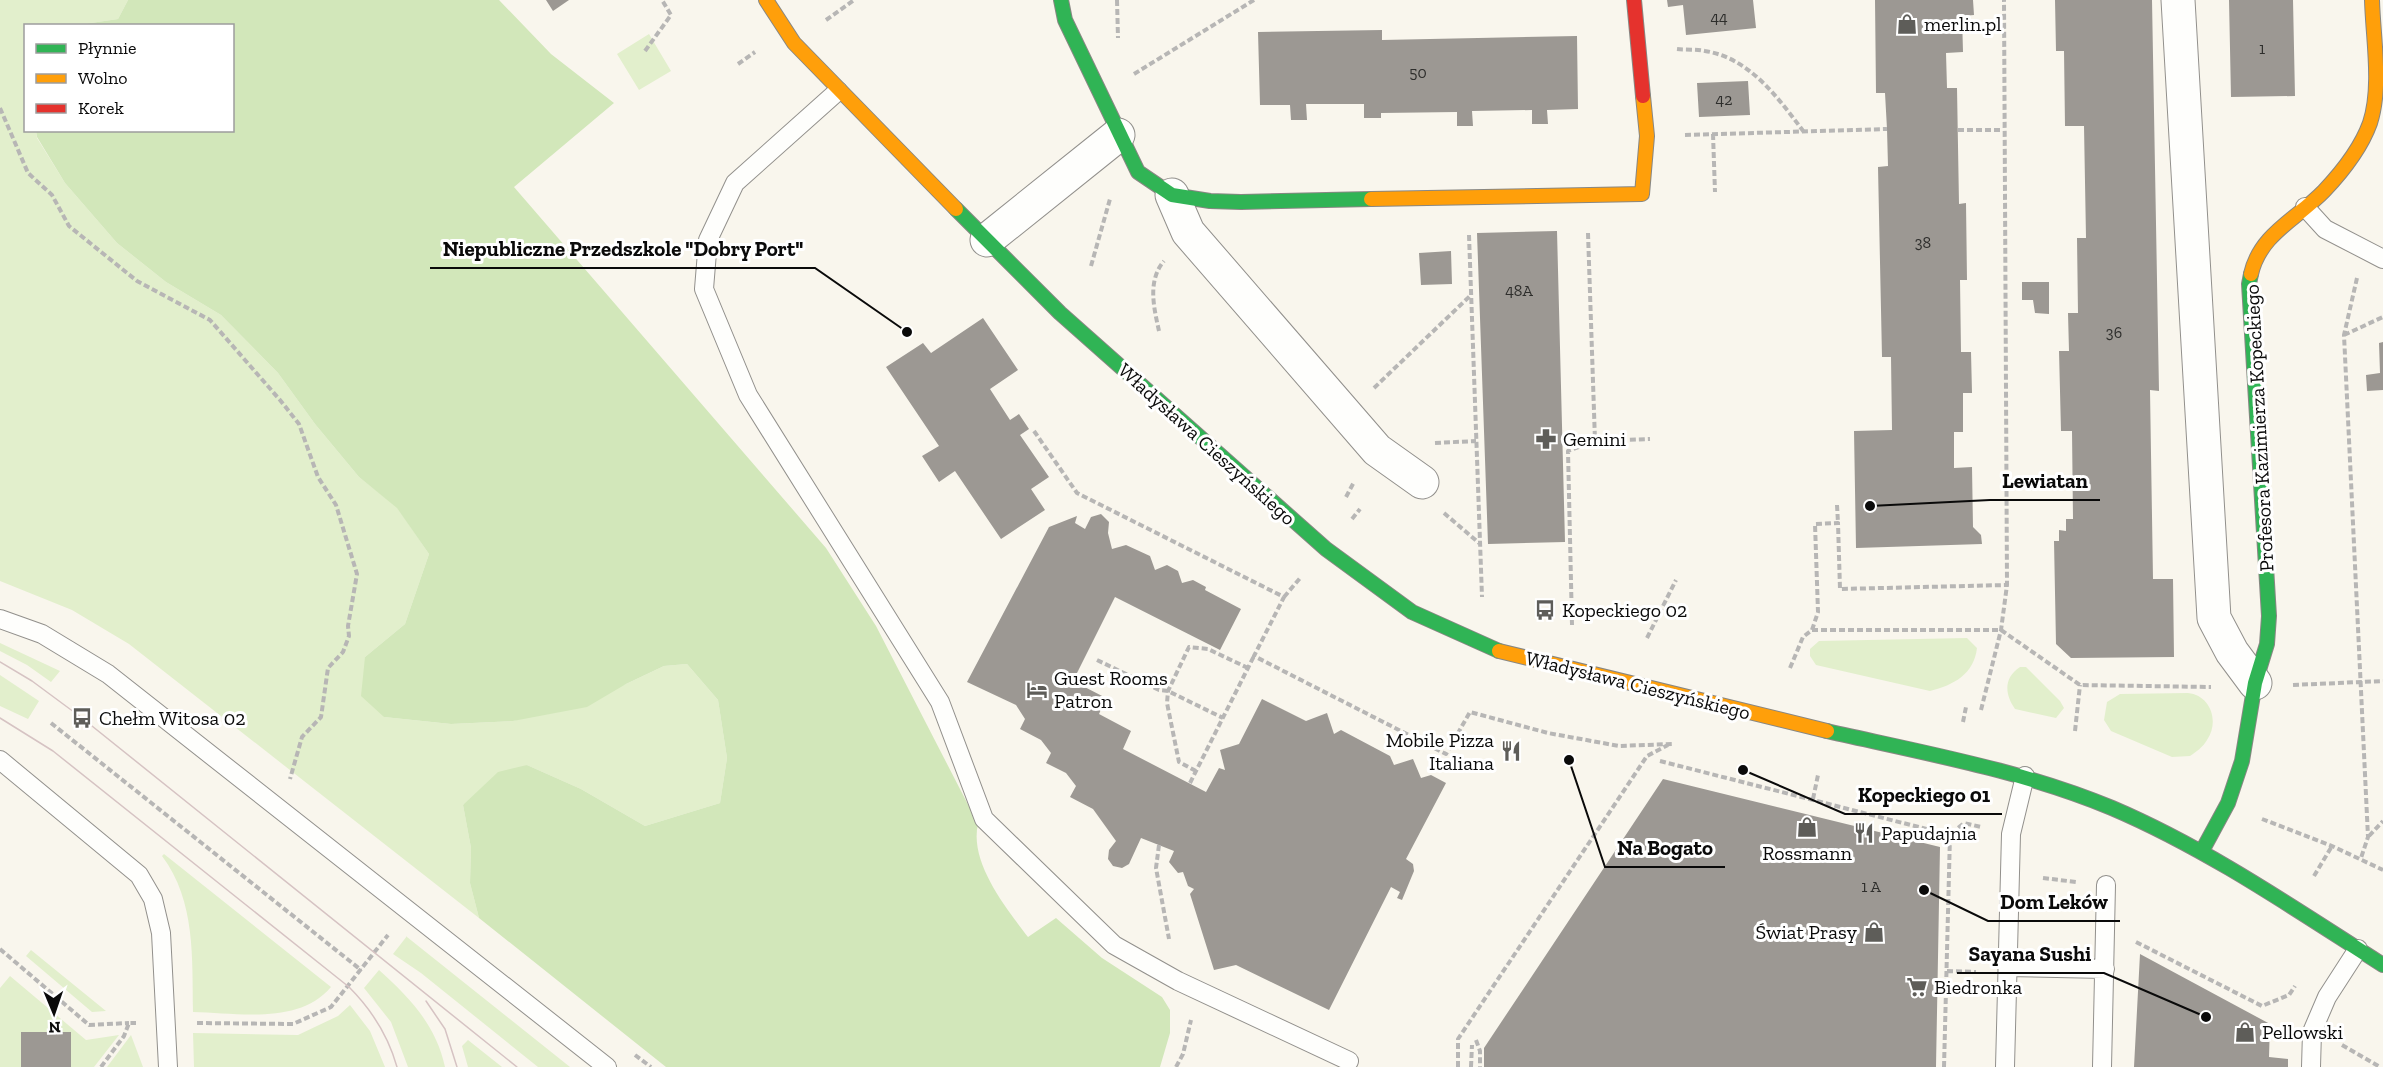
<svg xmlns="http://www.w3.org/2000/svg" width="2383" height="1067" viewBox="0 0 2383 1067" font-family="'Zilla Slab',serif">
<style>
.green{fill:#e2efcc}
.forest{fill:#d2e7ba}
.building{fill:#9c9893}
.lines{fill:none;stroke-linecap:round;stroke-linejoin:round}
.lane-casing{stroke:#92908c;stroke-width:20}
.street-casing{stroke:#92908c;stroke-width:35}
.fast-casing{stroke:#888783;stroke-width:16}
.slow-casing{stroke:#888783;stroke-width:16}
.jam-casing{stroke:#888783;stroke-width:16}
.path{stroke:#b7b6b5;stroke-width:4;stroke-dasharray:6 3;stroke-linecap:butt}
.lane{stroke:#fefefc;stroke-width:18}
.street{stroke:#fefefc;stroke-width:33}
.fast{stroke:#30b455;stroke-width:14}
.slow{stroke:#ff9f0a;stroke-width:14}
.jam{stroke:#e5322d;stroke-width:14}
.tram{stroke:#d6c3c3;stroke-width:1.5}
.labels{text-anchor:middle;dominant-baseline:central;stroke-width:6;stroke-linejoin:round;paint-order:stroke}
.number-label{font-size:16px;fill:#2e2e2c}
.poi-label{font-size:20px;fill:#0a0a0a;stroke:#fff;text-anchor:start}
.street-label{font-size:20px;fill:#0a0a0a;stroke:#fff}
.leader{fill:none;stroke:#0a0a0a;stroke-width:2}
.callout-dot{fill:#0a0a0a;stroke:#fff;stroke-width:2}
.callout-label{font-size:21px;text-anchor:middle;font-weight:bold;fill:#0a0a0a;stroke:#fff;stroke-width:6;stroke-linejoin:round;paint-order:stroke}
</style>
<rect width="100%" height="100%" fill="#f9f6ed"/>
<path class="green" d="M0,0H128L118,19L77,25L26,26V130L36,131L37,138L65,183L117,243L166,282L221,315L278,373L315,424L359,477L397,507L429,554L405,624L365,657L384,717L451,724L513,721L626,684L664,666L687,664L718,700L727,758L720,803L645,826L581,789L527,765L463,805L471,848L470,883L479,918L129,644L72,610L0,581Z
M649,34L671,71L639,90L617,54Z
M1967,638L1977,648C1974,674 1954,685 1930,691L1816,665L1810,656V649L1819,641Z
M0,643L60,671L51,682L27,665L0,651Z
M2020,667H2026L2060,701L2064,708L2056,718L2015,709C2005,695 2003,678 2020,667Z
M0,675L39,701L28,719L0,706Z
M2188,693C2210,695 2220,721 2207,740C2203,747 2196,752 2190,756L2172,757L2111,731L2104,720L2107,702L2120,694Z
M164,854L331,987C299,1025 238,1013 193,1012C192,959 196,901 162,856Z
M407,936V937L570,1067H538L421,973L393,954Z
M31,950L106,1011L92,1012L26,956Z
M379,970C410,998 436,1025 445,1067H408L391,1022L364,988Z
M10,976L86,1040L119,1035L94,1067H0V988Z
M350,1005L370,1031L385,1067H194L193,1033L298,1035L338,1016Z
M131,1035L143,1067H107Z
M468,1040L502,1067H468L462,1046Z"/>
<path class="forest" d="M128,0H499L551,54L614,103L514,187L826,548L876,626L978,824C969,862 1006,908 1028,937L1056,918L1102,958L1162,997L1170,1010V1033L1160,1067H666L479,918L470,883L471,848L463,805L498,772L527,765L581,789L645,826L720,803L727,758L718,700L687,664L664,666L626,684L587,707L513,721L451,724L384,717L361,696L365,657L405,624L429,554L397,508L359,477L315,424L278,373L221,315L166,282L117,243L65,183L37,137L36,131L232,130V26L77,25L118,19Z"/>
<path class="building" d="M546,0H569L553,11Z
M1667,0H1753L1756,28L1686,35L1683,5L1668,7Z
M1875,0H1973L1974,15L1962,16L1963,52L1946,53L1947,88H1957L1959,204L1966,203L1967,280H1960L1961,352H1971L1972,393H1963V432H1954V468L1972,467L1973,527L1981,535L1982,544L1856,548L1854,431L1892,430L1891,357H1882L1878,167L1888,166L1887,129L1885,93H1876Z
M2055,0H2152L2159,391L2150,390L2153,579H2173L2174,657L2071,658L2056,644L2054,541H2059V530L2066,531V519H2073L2072,431H2061L2059,351H2069L2068,313H2078L2077,238H2086L2084,126H2065L2064,51H2056Z
M2229,0H2293L2295,96L2231,97Z
M1382,30V40L1577,36L1578,109L1547,110L1548,124H1532V110L1472,111L1473,126H1457V112L1381,113V118H1364V104H1306L1307,120H1291L1290,105H1260L1258,32Z
M1748,81L1750,115L1699,117L1697,83Z
M1557,231L1565,542L1488,544L1477,233Z
M1451,251L1452,284L1421,285L1419,253Z
M2022,282H2049V314L2035,313L2033,300H2022Z
M983,318L1018,370L990,389L1010,420L1019,414L1029,429L1020,435L1049,477L1031,489L1045,510L1001,539L955,471L939,482L922,456L939,446L886,367L923,343L931,353Z
M2383,342V390L2367,391L2366,375L2380,373L2379,343Z
M1101,514L1109,522L1108,533L1112,549L1126,545L1150,556L1155,570L1167,565L1178,571L1182,583L1193,580L1206,587L1205,590L1241,609L1220,650L1115,597L1073,681L1106,698L1099,714L1131,731L1123,749L1206,792L1219,768L1225,770L1220,750L1239,744L1262,699L1306,721L1327,713L1334,734L1341,730L1390,756L1394,765L1413,759L1421,778L1431,775L1446,783L1406,859L1413,864L1414,871L1402,900L1397,898L1400,892L1391,887L1329,1010L1236,965L1214,970L1190,894L1194,889L1188,886L1183,872L1178,873L1169,862L1174,851L1141,838L1129,864L1122,868L1113,866L1108,859L1109,850L1116,841L1093,809L1070,797L1076,786L1066,773L1046,763L1051,753L1041,740L1020,729L1025,719L1016,705L967,682L1049,527L1077,516L1075,523L1085,529L1091,517Z
M1663,779L1940,847L1936,1067H1484V1048Z
M2140,954L2270,1024L2269,1057L2288,1059V1067H2134Z
M21,1032H71V1067H21Z"/>
<g class="lines">
<g class="lane-casing">
<path id="lane" d="M838,91L735,183L708,240L704,289L748,395L940,702L984,819L1114,945L1178,981L1349,1061
M2305,207L2325,229L2383,259
M0,619L42,634L108,674L607,1067
M0,760L139,875L153,899L161,933L168,1067
M2007,967L2105,969
M2005,1067L2011,834L2025,776
M2102,1067L2106,885
M2311,1067L2312,1032L2327,997L2358,949"/>
</g>
<g class="street-casing">
<path id="street" d="M2178,0L2214,618L2232,652L2255,683
M1172,195L1188,232L1377,450L1422,482
M987,240L1118,135"/>
</g>
<g class="fast-casing">
<path id="fast" d="M1061,0L1065,20L1138,172L1172,195L1210,201L1241,202L1371,199
M956,209L1060,313L1326,549L1412,612L1499,651
M1827,731C1923,753 2021,770 2112,808C2208,849 2295,909 2383,965
M2202,851L2228,803L2242,761L2255,683L2267,644L2269,616L2249,284L2251,274"/>
</g>
<g class="slow-casing">
<path id="slow" d="M766,0L794,43L956,209
M1371,199L1642,194L1647,136L1643,96
M2251,274C2260,234 2297,219 2324,191C2342,172 2361,148 2370,123C2382,86 2373,38 2372,0
M1499,651L1827,731"/>
</g>
<g class="jam-casing">
<path id="jam" d="M1634,0L1643,96"/>
</g>
<path class="path" d="M1117,0L1118,38
M826,20L854,0
M1677,49C1686,50 1696,49 1705,51C1750,58 1778,98 1804,132
M645,51L671,15L662,0
M738,64L755,52
M1134,74L1254,0
M0,108L28,173L52,195L69,226L137,281L210,320L280,400L299,424L318,477L336,505L357,574L348,626L349,636L343,652L328,668L321,717L302,737L290,779
M1958,130H2003
M1713,134L1715,192
M1685,135L1887,129
M1588,233L1595,441L1650,439
M1469,235L1482,597
M1091,266L1110,199
M2357,278L2344,335L2368,837L2361,858
M1159,331C1154,308 1147,281 1164,261
M2344,335L2383,317
M1374,388L1471,295
M1034,431L1077,493L1284,597L1254,656L1446,754L1470,712L1548,733L1619,746L1672,744
M1435,443L1476,441
M1346,497L1354,482
M1837,505L1838,523
M1444,513L1479,543
M1352,519L1360,509
M1284,597L1301,577
M1572,625L1568,451L1595,441
M1812,630L1818,612L1815,524L1838,523L1840,589L2007,585
M1647,638L1676,580
M1097,660L1159,690L1168,691L1223,718
M1790,668L1803,637L1812,630H2001L2080,685L2211,687
M2293,685L2383,681
M1981,710L2001,630L2007,585L2004,0
M1963,722L1966,707
M51,723L361,970
M2075,731L2080,685
M1660,761L1950,835
M1196,771L1179,762L1167,703L1168,691L1189,647L1208,649L1248,668
M1190,783L1254,656
M1813,799L1818,775
M2262,819L2332,846L2383,870
M2369,836L2383,821
M1159,845L1156,868L1169,939
M2314,876L2332,846
M2043,878L2076,882
M2136,942L2262,1006L2289,995L2295,986
M0,949L89,1025L129,1023
M1947,971L1976,972
M197,1023L293,1024L331,1007L388,935
M1476,1040L1480,1051V1067
M2342,1045L2380,1067
M635,1055L651,1067
M101,1067L124,1036L129,1023H136
M1176,1067L1183,1054L1191,1020
M1458,1067V1039L1647,756L1668,745
M1471,1067L1472,1045
M1944,1067L1950,835L1964,823L1981,827"/>
<use href="#lane" class="lane"/>
<use href="#street" class="street"/>
<use href="#fast" class="fast"/>
<use href="#slow" class="slow"/>
<use href="#jam" class="jam"/>
<path class="tram" d="M0,662L32,681L82,718L517,1067
M0,718L53,751L349,987C372,1010 388,1035 397,1067
M426,1001L445,1029L457,1067"/>
</g>
<defs>
<g id="shop-bare" transform="scale(1.62)"><path d="M-5-2.5h2.3a2.7 3.5 0 0 1 5.4 0H5L5.5 6h-11ZM-1.5-2.5h3a1.5 2.3 0 0 0-3 0Z" fill="#5e5d59" stroke="#fff" stroke-width="2.5" paint-order="stroke"/></g>
<g id="pharmacy-bare" transform="scale(1.62)"><path d="M-2-6h4v4h4v4h-4v4h-4v-4h-4v-4h4Z" fill="#5e5d59" stroke="#fff" stroke-width="2.5" paint-order="stroke"/></g>
<g id="bus-bare" transform="scale(1.62)"><path d="M-5-6H5V4H4V6H2V4H-2V6H-4V4H-5ZM-3.5-4V0h7V-4ZM-3.5 1.2v1.5H-2V1.2ZM2 1.2v1.5H3.5V1.2Z" fill="#5e5d59" stroke="#fff" stroke-width="2.5" paint-order="stroke"/></g>
<g id="hotel-bare" transform="scale(1.62)"><path d="M-6-4.5h1.5V1H6V5H4.5V3h-9V5H-6ZM-4 0a1.8 1.8 0 1 1 3.6 0ZM.5 0V-2.5h3Q6-2.5 6 0Z" fill="#5e5d59" stroke="#fff" stroke-width="2.5" paint-order="stroke"/></g>
<g id="restaurant-bare" transform="scale(1.62)"><path d="M-5-6h1v4h1v-4h1v4h1v-4h1v5L-1.5 .5V6h-2V.5L-5-1ZM5-6V6H3V1.5H1.5Q1.5-4 5-6Z" fill="#5e5d59" stroke="#fff" stroke-width="2.5" paint-order="stroke"/></g>
<g id="supermarket-bare" transform="scale(1.62)"><path d="M-6-5.5h2.5l.6 2H6L4.5 2H-2.5L-4.4-4H-6ZM-1.5 3.2a1.3 1.3 0 1 0 .1 0ZM3 3.2a1.3 1.3 0 1 0 .1 0Z" fill="#5e5d59" stroke="#fff" stroke-width="2.5" paint-order="stroke"/></g>
</defs>
<g fill-rule="evenodd">
<use href="#shop-bare" x="1907" y="24"/>
<use href="#pharmacy-bare" x="1546" y="439"/>
<use href="#bus-bare" x="1545" y="610"/>
<use href="#hotel-bare" x="1037" y="690"/>
<use href="#bus-bare" x="82" y="718"/>
<use href="#restaurant-bare" x="1511" y="751"/>
<use href="#shop-bare" x="1807" y="827"/>
<use href="#restaurant-bare" x="1864" y="833"/>
<use href="#shop-bare" x="1874" y="932"/>
<use href="#supermarket-bare" x="1917" y="987"/>
<use href="#shop-bare" x="2245" y="1032"/>
</g>
<g class="labels">
<g class="number-label">
<text x="1719" y="17">44</text>
<text x="2262" y="48">1</text>
<text x="1418" y="72">50</text>
<text x="1724" y="99">42</text>
<text x="1923" y="242">38</text>
<text x="1519" y="290">48A</text>
<text x="2114" y="332">36</text>
<text x="1871" y="886">1 A</text>
</g>
<g class="poi-label">
<text x="1924" y="24">merlin.pl</text>
<text x="1563" y="439">Gemini</text>
<text x="1562" y="610">Kopeckiego 02</text>
<text x="1054" y="678">Guest Rooms<tspan x="1054" dy="23">Patron</tspan></text>
<text x="99" y="718">Chełm Witosa 02</text>
<text x="1494" y="740" text-anchor="end">Mobile Pizza<tspan x="1494" dy="23">Italiana</tspan></text>
<text x="1881" y="833">Papudajnia</text>
<text x="1807" y="853" text-anchor="middle">Rossmann</text>
<text x="1857" y="932" text-anchor="end">Świat Prasy</text>
<text x="1934" y="987">Biedronka</text>
<text x="2262" y="1032">Pellowski</text>
</g>
<g class="street-label">
<text transform="translate(2259 428) rotate(-93)">Profesora Kazimierza Kopeckiego</text>
<text transform="translate(1207 444) rotate(42)">Władysława Cieszyńskiego</text>
<text transform="translate(1638 685) rotate(14)">Władysława Cieszyńskiego</text>
</g>
</g>
<path class="leader" d="M907 332L815 268H430M1870 506L1990 500H2100M1743 770L1845 814H2002M1569 760L1605 867H1725M1924 890L1988 921H2120M2206 1017L2104 973H1957"/>
<g class="callout-dot">
<circle cx="907" cy="332" r="6"/>
<circle cx="1870" cy="506" r="6"/>
<circle cx="1743" cy="770" r="6"/>
<circle cx="1569" cy="760" r="6"/>
<circle cx="1924" cy="890" r="6"/>
<circle cx="2206" cy="1017" r="6"/>
</g>
<g class="callout-label">
<text x="623" y="256">Niepubliczne Przedszkole "Dobry Port"</text>
<text x="2045" y="488">Lewiatan</text>
<text x="1924" y="802">Kopeckiego 01</text>
<text x="1665" y="855">Na Bogato</text>
<text x="2054" y="909">Dom Leków</text>
<text x="2030" y="961">Sayana Sushi</text>
</g>
<rect x="24" y="24" width="210" height="108" fill="#ffffff" stroke="#9d9d9d" stroke-width="1.5"/>
<rect x="36" y="44" width="30" height="9" fill="#30b455" stroke="#9d9d9d" stroke-width="1.5"/>
<text x="78" y="54" font-size="18" fill="#0a0a0a">Płynnie</text>
<rect x="36" y="74" width="30" height="9" fill="#ff9f0a" stroke="#9d9d9d" stroke-width="1.5"/>
<text x="78" y="84" font-size="18" fill="#0a0a0a">Wolno</text>
<rect x="36" y="104" width="30" height="9" fill="#e5322d" stroke="#9d9d9d" stroke-width="1.5"/>
<text x="78" y="114" font-size="18" fill="#0a0a0a">Korek</text>
<g transform="translate(54 1013) rotate(178)" stroke="#ffffff" stroke-width="4.5" paint-order="stroke">
<path d="M0-4.5L10 22L0 15L-10 22Z" fill="#0a0a0a"/>
<text y="-9" font-size="16" font-weight="bold" text-anchor="middle" fill="#0a0a0a">N</text>
</g>
</svg>
